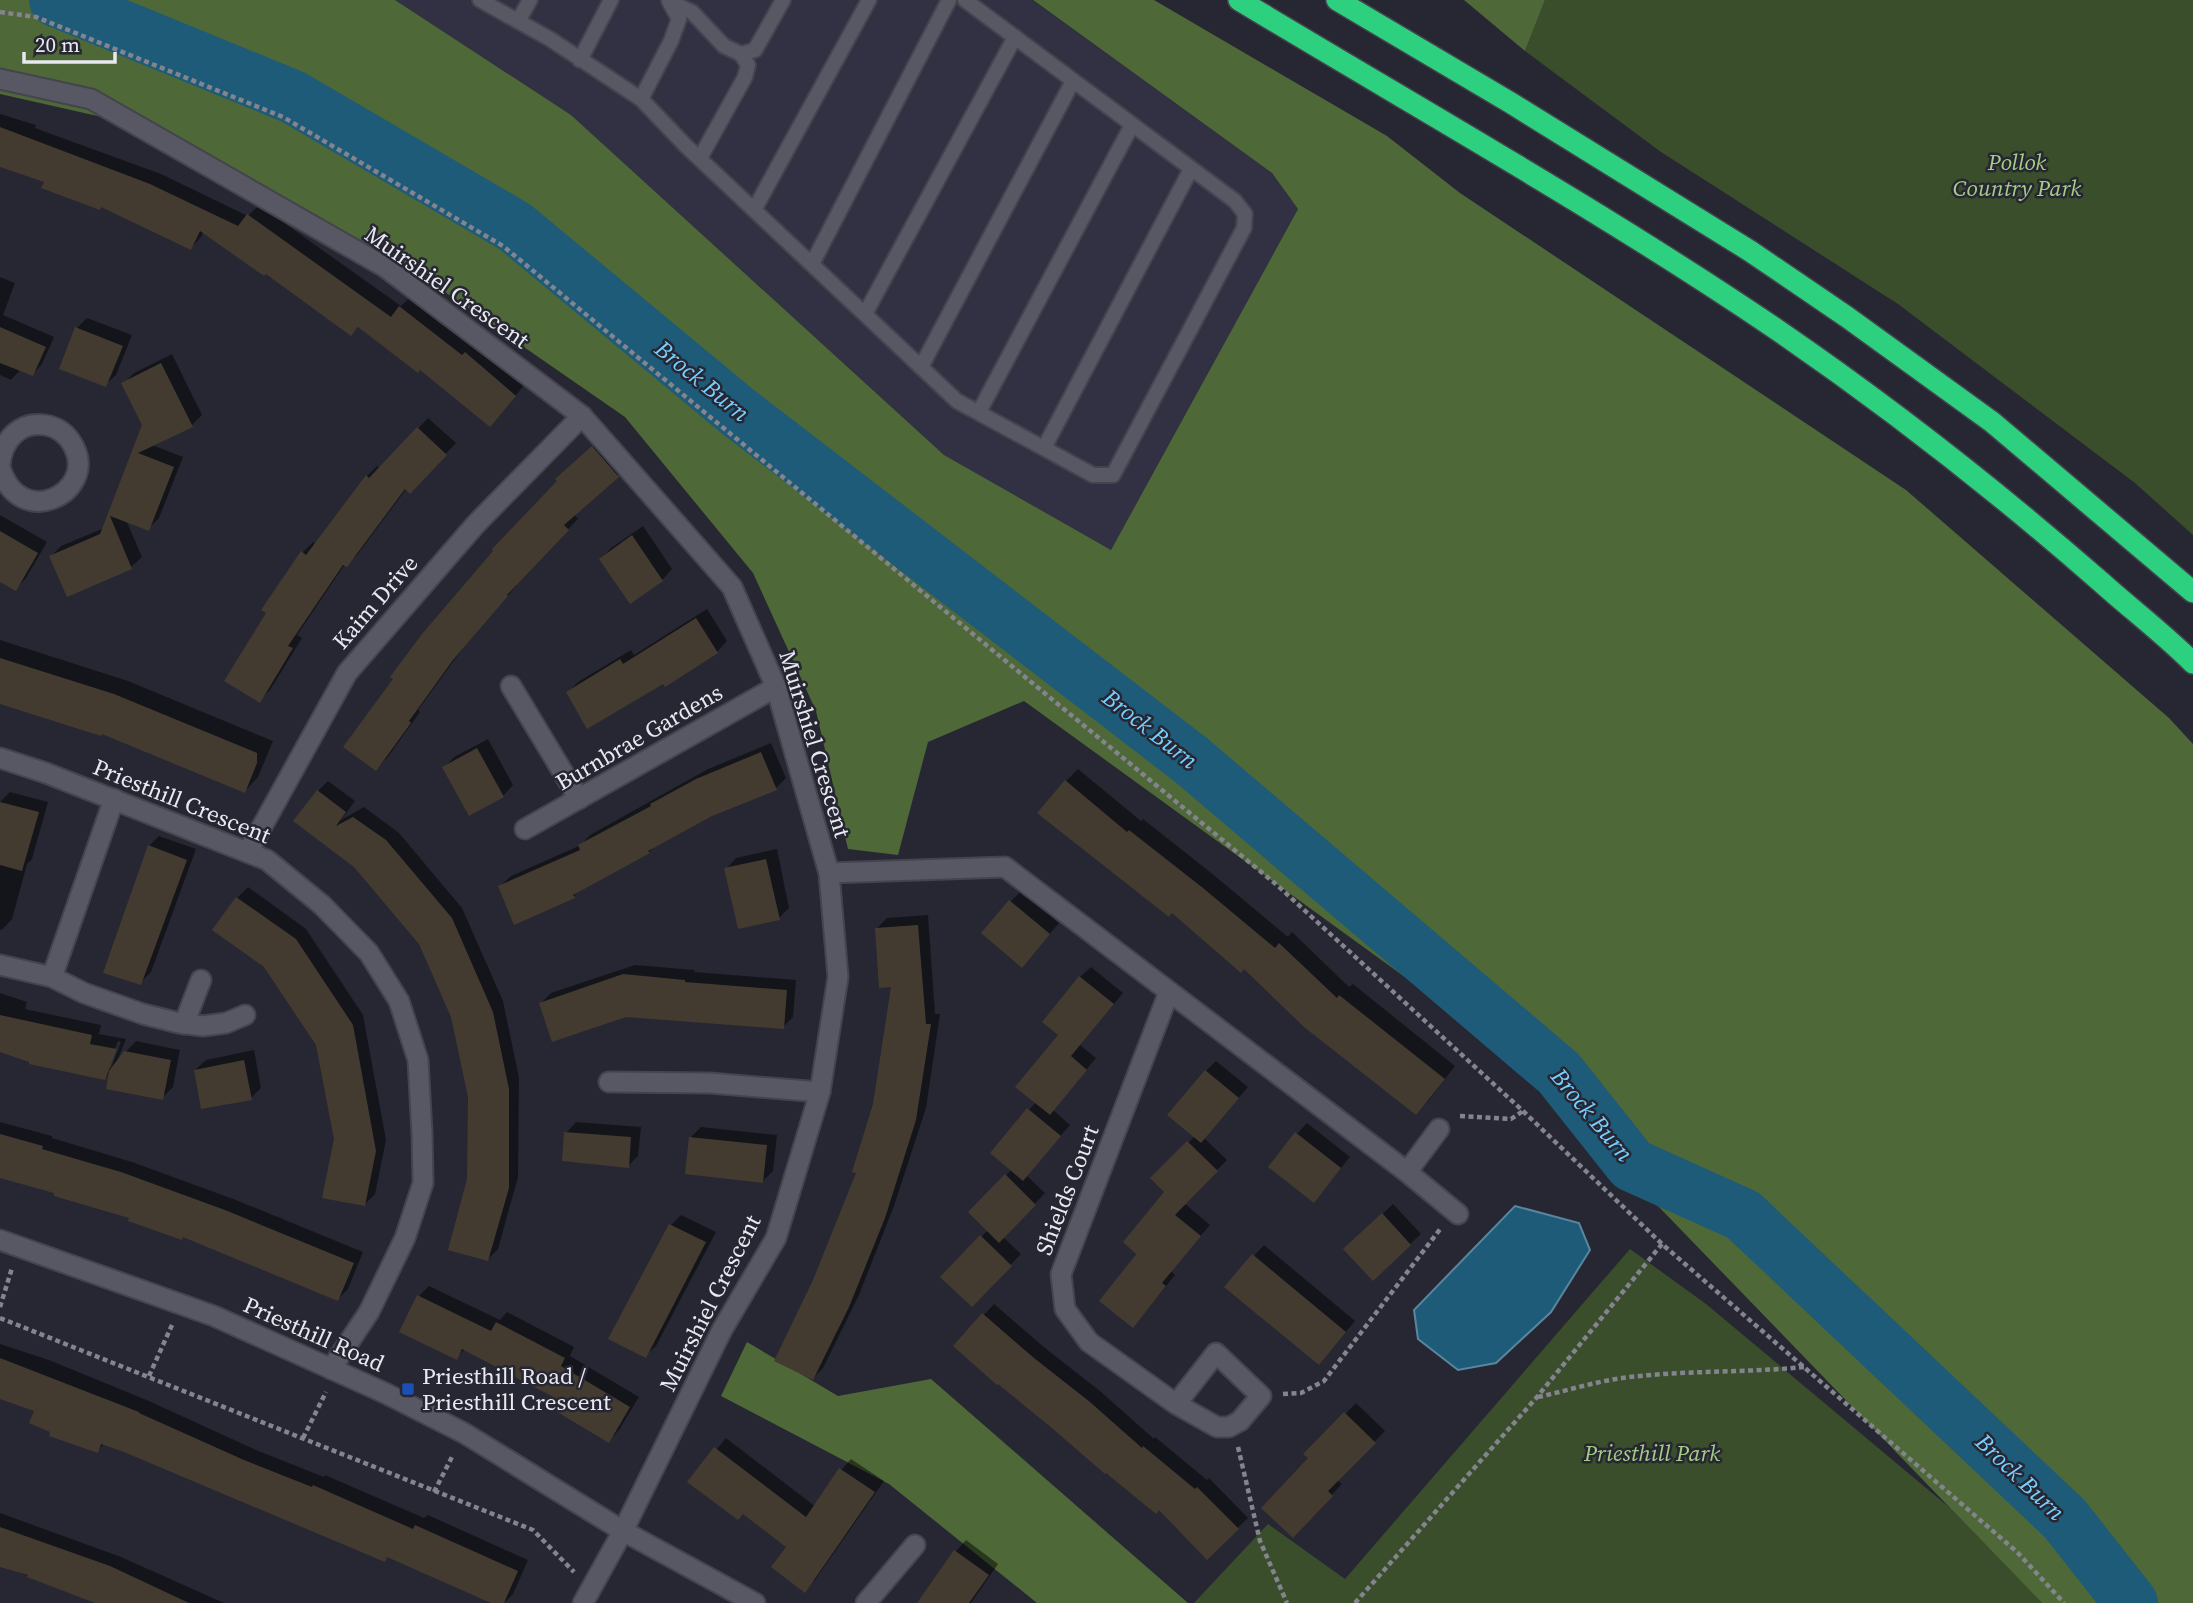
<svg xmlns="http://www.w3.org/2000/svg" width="2193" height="1603" font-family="'Source Serif 4',serif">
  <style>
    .built { fill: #313143 }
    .green { fill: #3b4e2b }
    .forest { fill: #4e6838 }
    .water { fill: #1d5b79; stroke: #5a869d; stroke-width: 2 }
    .shadow { fill: #0007; fill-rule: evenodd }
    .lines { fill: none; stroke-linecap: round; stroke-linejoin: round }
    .river { stroke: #1d5b79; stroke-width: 54 }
    .building { fill: #443b30 }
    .service-casing { stroke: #44444e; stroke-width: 18 }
    .minor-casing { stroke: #44444e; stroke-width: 23 }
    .motorway-casing { stroke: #44444e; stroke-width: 24 }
    .path { stroke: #84848f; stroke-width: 4.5; stroke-dasharray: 5 3.5; stroke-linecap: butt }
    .service { stroke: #585865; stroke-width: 14 }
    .minor { stroke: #585865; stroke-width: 19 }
    .motorway { stroke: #2dd07e; stroke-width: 21 }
    .transit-dot { fill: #1a4fb4; stroke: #272733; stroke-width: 2.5 }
    .labels { text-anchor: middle; stroke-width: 5; stroke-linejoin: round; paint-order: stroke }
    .park-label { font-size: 23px; font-style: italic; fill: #a5ce84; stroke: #272733 }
    .street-label { font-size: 23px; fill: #e8e9f1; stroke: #272733 }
    .poi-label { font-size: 23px; fill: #e8e9f1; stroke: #272733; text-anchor: start }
    .water-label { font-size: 24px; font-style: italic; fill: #77cfff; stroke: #272733 }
  </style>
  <rect width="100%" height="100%" fill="#272733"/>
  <!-- built -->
  <path class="built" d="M 395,0 L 1032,0 L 1272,173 L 1298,209 L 1111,550 L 944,455 L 571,115 Z"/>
  <!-- green -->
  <g class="green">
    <path d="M 1545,0 L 2193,0 L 2193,535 L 2135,483 L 1898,304 L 1661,152 L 1525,51 Z"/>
    <path d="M 1630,1249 L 1706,1304 L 1950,1508 L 2042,1603 L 1194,1603 L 1268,1524 L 1345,1579 Z"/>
  </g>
  <!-- forest -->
  <g class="forest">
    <path d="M 0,0 L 395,0 L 571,115 L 944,455 L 1111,550 L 1298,209 L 1272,173 L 1033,0 L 1154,0 L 1387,136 L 1460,193 L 1906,490 L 2169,718 L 2193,744 L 2193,1603 L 2042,1603 L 1511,1054 L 1024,701 L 928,742 L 898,855 L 848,849 L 816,711 L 753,573 L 625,417 L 400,261 L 102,117 L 0,94 Z"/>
    <path d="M 1464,0 L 1545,0 L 1525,51 Z"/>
    <path d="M 747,1342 L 838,1396 L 931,1379 L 1188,1603 L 1037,1603 L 889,1484 L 721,1396 Z"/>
  </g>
  <!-- water -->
  <path class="water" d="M 1515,1206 L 1579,1223 L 1590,1250 L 1551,1312 L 1496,1363 L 1458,1370 L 1418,1339 L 1414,1310 Z"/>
  <!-- shadow -->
  <g class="shadow">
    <path d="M 0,114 L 36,125 L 35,128 L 161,174 L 248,216 L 259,205 L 401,306 L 410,297 L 473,346 L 476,343 L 525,384 L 500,415 L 420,368 L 360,326 L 351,334 L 266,272 L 204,231 L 201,237 L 191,248 L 46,181 L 0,166 Z"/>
    <path d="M 0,277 L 15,283 L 3,315 L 54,337 L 42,364 L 33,374 L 21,369 L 11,380 L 0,375 Z"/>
    <path d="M 87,318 L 132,335 L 116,375 L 105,385 L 77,328 Z"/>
    <path d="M 172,354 L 202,415 L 192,425 L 152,445 L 183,457 L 159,518 L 148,529 L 126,520 L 142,557 L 131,567 L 68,595 L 51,556 L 61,546 L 104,528 L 144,425 L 124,383 L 134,373 Z"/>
    <path d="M 428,418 L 456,443 L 410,491 L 407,488 L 357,555 L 346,565 L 345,564 L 297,635 L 302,638 L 270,690 L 260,700 L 303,552 L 313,542 L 316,544 L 367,476 L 377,466 L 380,468 Z"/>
    <path d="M 604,437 L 628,465 L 574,514 L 578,519 L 515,583 L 517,585 L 463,648 L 418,710 L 420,712 L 387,758 L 376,769 L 568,469 Z"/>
    <path d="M 0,515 L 47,542 L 26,578 L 16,589 L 0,580 Z"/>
    <path d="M 643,526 L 672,569 L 662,580 L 601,559 L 611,548 Z"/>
    <path d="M 707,609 L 727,641 L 717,652 L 664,682 L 568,692 L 578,682 L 631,650 L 634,655 Z"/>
    <path d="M 0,640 L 128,681 L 273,741 L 258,777 L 245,791 L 102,732 L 0,702 Z"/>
    <path d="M 488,739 L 513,785 L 503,796 L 444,768 L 454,757 Z"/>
    <path d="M 771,743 L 786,778 L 776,788 L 711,815 L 656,845 L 649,852 L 582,888 L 574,896 L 500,886 L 511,876 L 581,845 L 590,835 L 708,769 Z"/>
    <path d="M 1078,769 L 1141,821 L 1143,819 L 1215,876 L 1288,937 L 1292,932 L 1349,987 L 1353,984 L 1455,1066 L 1428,1101 L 1415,1113 L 1066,781 Z"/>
    <path d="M 328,781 L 355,801 L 341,820 L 364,807 L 399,833 L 462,908 L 503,1001 L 519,1078 L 518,1177 L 498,1249 L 488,1259 L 469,1179 L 470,1096 L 453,1016 L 420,943 L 355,865 L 318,791 Z"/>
    <path d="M 10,792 L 48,802 L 32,859 L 27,864 L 12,919 L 2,930 L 0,929 L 0,802 Z"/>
    <path d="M 159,836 L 196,849 L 151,972 L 140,983 L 149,846 Z"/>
    <path d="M 777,849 L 789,908 L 779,918 L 726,869 L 736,858 Z"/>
    <path d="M 248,887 L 306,929 L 363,1015 L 386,1140 L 375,1194 L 364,1205 L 335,1139 L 318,1044 L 266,966 L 215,929 L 237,898 Z"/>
    <path d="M 1021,891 L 1059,923 L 1032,955 L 1010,902 Z"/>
    <path d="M 928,915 L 935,1014 L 940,1014 L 926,1108 L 894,1206 L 859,1295 L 823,1368 L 813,1378 L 815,1281 L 858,1172 L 875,1105 L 893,985 L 876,929 L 887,918 Z"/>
    <path d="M 635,965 L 695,970 L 694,972 L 796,980 L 793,1017 L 783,1027 L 541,1003 L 551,993 Z"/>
    <path d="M 1091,967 L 1123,993 L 1080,1045 L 1096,1058 L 1053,1110 L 1070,1125 L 1026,1175 L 1045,1193 L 1003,1237 L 1021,1254 L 972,1305 L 942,1277 L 988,1230 L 970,1212 L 1012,1169 L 992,1152 L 1036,1102 L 1080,977 Z"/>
    <path d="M 0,993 L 27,1002 L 25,1009 L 101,1025 L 99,1034 L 126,1039 L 117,1061 L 136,1041 L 180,1050 L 173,1087 L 162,1098 L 111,1071 L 105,1078 L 0,1050 ZM 118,1041 L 121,1042 L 111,1068 L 108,1068 Z"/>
    <path d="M 254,1050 L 261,1088 L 251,1098 L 195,1070 L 206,1060 Z"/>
    <path d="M 1216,1061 L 1248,1087 L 1204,1138 L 1227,1160 L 1184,1203 L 1210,1225 L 1171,1271 L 1175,1275 L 1143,1315 L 1145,1246 L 1167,1192 L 1153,1178 L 1195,1136 L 1206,1071 Z"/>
    <path d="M 0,1122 L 52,1136 L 52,1138 L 132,1162 L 236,1200 L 363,1252 L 348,1289 L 338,1299 L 184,1235 L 57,1192 L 0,1176 Z"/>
    <path d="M 576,1122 L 641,1127 L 638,1156 L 628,1166 L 566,1133 Z"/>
    <path d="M 1307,1123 L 1350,1157 L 1314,1201 L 1297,1134 Z"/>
    <path d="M 701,1127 L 777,1135 L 773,1171 L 762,1182 L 691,1137 Z"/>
    <path d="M 1393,1204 L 1421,1234 L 1373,1278 L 1356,1239 Z"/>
    <path d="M 681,1215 L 716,1232 L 656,1346 L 645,1356 L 671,1225 Z"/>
    <path d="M 1264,1245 L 1355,1321 L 1329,1352 L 1226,1287 Z"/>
    <path d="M 429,1286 L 500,1320 L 507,1312 L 574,1347 L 570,1356 L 639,1397 L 619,1430 L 609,1441 L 562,1400 L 465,1349 L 456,1358 L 419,1296 Z"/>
    <path d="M 994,1304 L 1045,1348 L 1100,1391 L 1154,1439 L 1155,1437 L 1207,1480 L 1209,1478 L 1248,1518 L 1207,1557 L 1160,1508 L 955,1346 Z"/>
    <path d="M 0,1344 L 49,1360 L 149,1401 L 256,1450 L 324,1477 L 325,1475 L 424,1518 L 428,1515 L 528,1560 L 513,1594 L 504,1603 L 495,1603 L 389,1555 L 385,1560 L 105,1443 L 97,1451 L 53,1432 L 37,1410 L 0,1398 Z"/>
    <path d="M 1356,1403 L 1385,1431 L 1337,1480 L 1342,1484 L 1293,1536 L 1310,1458 L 1306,1454 Z"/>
    <path d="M 726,1438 L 816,1507 L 841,1470 L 851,1459 L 884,1481 L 815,1580 L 804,1590 L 788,1546 L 743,1512 L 690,1482 Z"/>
    <path d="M 0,1513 L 121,1557 L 224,1603 L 100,1603 L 0,1565 Z"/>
    <path d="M 966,1540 L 998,1564 L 971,1603 L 918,1603 L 956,1551 Z"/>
  </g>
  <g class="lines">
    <!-- river -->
    <path class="river" d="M 56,0 L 293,97 L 515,227 L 737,411 L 1191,760 L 1559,1073 L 1632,1165 L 1743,1215 L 2065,1519 L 2131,1603"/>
  </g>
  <!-- building -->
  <g class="building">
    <path d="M 0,127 L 150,184 L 238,226 L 247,214 L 391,317 L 399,306 L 462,355 L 465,352 L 516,396 L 490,427 L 420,370 L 418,373 L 358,327 L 351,336 L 266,274 L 264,276 L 200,231 L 191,250 L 101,207 L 100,210 L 41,188 L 44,182 L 0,167 Z"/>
    <path d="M 0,327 L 46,347 L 33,376 L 0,363 Z"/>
    <path d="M 75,327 L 123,346 L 106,387 L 59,369 Z"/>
    <path d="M 161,363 L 193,427 L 138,453 L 174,467 L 149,531 L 110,516 L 132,569 L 67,597 L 49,556 L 100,534 L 142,425 L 121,383 Z"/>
    <path d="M 417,427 L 447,455 L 410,494 L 405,489 L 347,567 L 343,565 L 288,646 L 293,648 L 260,703 L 224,681 L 266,613 L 261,610 L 301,551 L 306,555 L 366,475 L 369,478 Z"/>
    <path d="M 592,446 L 619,477 L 564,525 L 569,530 L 507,595 L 508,596 L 453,660 L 409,721 L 411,723 L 376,771 L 343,747 L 393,679 L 390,677 L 422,634 L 493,551 L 492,549 L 557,481 L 555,479 Z"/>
    <path d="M 0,531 L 38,553 L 16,591 L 0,582 Z"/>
    <path d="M 632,535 L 663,581 L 630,604 L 599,559 Z"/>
    <path d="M 696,618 L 718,653 L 665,687 L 663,684 L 587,729 L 566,692 L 620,659 L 623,664 Z"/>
    <path d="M 0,658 L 114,694 L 257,753 L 257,763 L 245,793 L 102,734 L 101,736 L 0,704 Z"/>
    <path d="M 477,748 L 504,797 L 469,816 L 442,767 Z"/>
    <path d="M 761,752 L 777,790 L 712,816 L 648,851 L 650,853 L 573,895 L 575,898 L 514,925 L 498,886 L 580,850 L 578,845 L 651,806 L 650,804 L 696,779 Z"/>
    <path d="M 1065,780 L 1127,832 L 1129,830 L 1203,888 L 1275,948 L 1279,943 L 1337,998 L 1339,995 L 1445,1079 L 1416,1115 L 1304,1027 L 1244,969 L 1241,973 L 1172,913 L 1169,917 L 1037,813 Z"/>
    <path d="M 317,790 L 346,812 L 336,826 L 353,817 L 386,840 L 452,918 L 493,1012 L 509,1089 L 509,1188 L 488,1261 L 448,1250 L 467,1179 L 468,1097 L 451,1017 L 419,944 L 354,867 L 293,821 Z"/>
    <path d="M 0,802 L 39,812 L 22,871 L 0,865 Z"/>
    <path d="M 148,845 L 187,860 L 141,985 L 103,973 Z"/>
    <path d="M 766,859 L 780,920 L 738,929 L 724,868 Z"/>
    <path d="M 236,897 L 296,939 L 353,1025 L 376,1151 L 365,1206 L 322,1198 L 334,1139 L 316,1045 L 264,967 L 212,930 Z"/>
    <path d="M 1009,900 L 1050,934 L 1022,968 L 981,933 Z"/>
    <path d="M 918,925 L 926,1024 L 931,1024 L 916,1120 L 885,1218 L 849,1307 L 813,1380 L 774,1361 L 813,1280 L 856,1173 L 852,1172 L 873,1104 L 891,987 L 879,988 L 875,928 Z"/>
    <path d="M 623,974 L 685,980 L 685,982 L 787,990 L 784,1029 L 626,1017 L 552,1042 L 539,1003 Z"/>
    <path d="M 1079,976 L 1114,1004 L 1071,1056 L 1087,1070 L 1050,1115 L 1015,1087 L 1058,1035 L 1042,1022 Z"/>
    <path d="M 0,1015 L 92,1035 L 90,1044 L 117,1049 L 105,1080 L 29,1064 L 29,1062 L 0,1052 Z"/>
    <path d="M 124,1051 L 171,1060 L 163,1100 L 106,1089 L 109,1071 Z"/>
    <path d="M 244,1060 L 252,1100 L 201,1109 L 194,1070 Z"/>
    <path d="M 1205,1070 L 1239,1098 L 1201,1143 L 1167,1115 Z"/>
    <path d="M 1027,1108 L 1061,1136 L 1023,1181 L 990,1153 Z"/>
    <path d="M 564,1132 L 631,1137 L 629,1168 L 562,1161 Z"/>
    <path d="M 1295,1132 L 1341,1168 L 1314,1203 L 1268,1167 Z"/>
    <path d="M 0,1134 L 43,1146 L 42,1149 L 121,1172 L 225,1210 L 354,1263 L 338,1301 L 183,1237 L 182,1240 L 128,1221 L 129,1218 L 54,1196 L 54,1193 L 0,1178 Z"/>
    <path d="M 689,1137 L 767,1145 L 763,1183 L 685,1174 Z"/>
    <path d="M 1187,1141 L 1218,1171 L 1175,1215 L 1201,1236 L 1162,1283 L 1166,1286 L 1133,1328 L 1099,1301 L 1138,1252 L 1136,1254 L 1123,1242 L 1164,1192 L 1150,1178 Z"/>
    <path d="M 1005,1174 L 1036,1205 L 999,1243 L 968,1212 Z"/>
    <path d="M 1382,1213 L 1411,1245 L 1373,1281 L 1343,1249 Z"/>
    <path d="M 669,1224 L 706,1242 L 646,1358 L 608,1339 Z"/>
    <path d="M 980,1235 L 1012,1266 L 972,1307 L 940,1277 Z"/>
    <path d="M 1252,1254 L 1346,1332 L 1319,1365 L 1224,1287 Z"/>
    <path d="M 417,1295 L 491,1331 L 496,1322 L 565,1358 L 561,1366 L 630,1407 L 609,1443 L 554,1410 L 559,1400 L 462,1349 L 457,1360 L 399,1332 Z"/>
    <path d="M 982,1313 L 1034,1358 L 1090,1402 L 1142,1448 L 1143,1446 L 1195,1489 L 1197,1487 L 1239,1529 L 1207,1560 L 1159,1510 L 1156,1514 L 1106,1473 L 1105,1474 L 1053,1429 L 998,1384 L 997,1385 L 953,1346 Z"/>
    <path d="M 0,1358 L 139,1412 L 139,1413 L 244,1460 L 312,1487 L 313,1485 L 413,1529 L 415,1525 L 518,1571 L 504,1603 L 491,1603 L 387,1557 L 385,1562 L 124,1452 L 101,1444 L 98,1453 L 49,1436 L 50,1432 L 29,1423 L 34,1411 L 0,1399 Z"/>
    <path d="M 1344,1412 L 1376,1443 L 1328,1491 L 1333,1496 L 1293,1538 L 1261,1508 L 1308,1458 L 1303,1454 Z"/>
    <path d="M 714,1447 L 806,1517 L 839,1468 L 875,1492 L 805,1593 L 771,1567 L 786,1547 L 743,1514 L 738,1520 L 687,1482 Z"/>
    <path d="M 0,1527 L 110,1566 L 189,1603 L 95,1603 L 27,1577 L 28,1575 L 0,1567 Z"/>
    <path d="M 954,1550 L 989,1575 L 969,1603 L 917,1603 Z"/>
  </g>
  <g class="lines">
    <defs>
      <g id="service">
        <path d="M 480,0 L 550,39 L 641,99 L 686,146 L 957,401 L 1093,475 L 1113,475 L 1244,228 L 1245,214 L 1235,201 L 965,0"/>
        <path d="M 670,2 L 692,12 L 724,46 L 741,54 L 755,50 L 783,0"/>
        <path d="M 518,21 L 530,0"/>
        <path d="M 580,60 L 611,0"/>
        <path d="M 641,99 L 671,41 L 679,19 L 669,1"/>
        <path d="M 700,158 L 745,77 L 748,65 L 741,54"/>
        <path d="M 754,210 L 869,0"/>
        <path d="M 812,264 L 949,0"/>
        <path d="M 865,314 L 1015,37"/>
        <path d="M 921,367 L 1073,81"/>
        <path d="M 979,412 L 1132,125"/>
        <path d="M 1044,448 L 1191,169"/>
      </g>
      <g id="minor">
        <path d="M 0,79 L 91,99 L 385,267 L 582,416 L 732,587 L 776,687 L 829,873 L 838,977 L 820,1092 L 776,1238 L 722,1330 L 623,1531 L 583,1603"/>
        <path d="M 0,465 C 2,441 19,421 45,425 C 58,427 68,435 74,447 C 97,493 19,532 0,467"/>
        <path d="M 511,686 L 579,799"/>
        <path d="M 0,758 L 46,773 L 267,860 L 322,905 L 369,953 L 399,1001 L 418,1060 L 422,1133 L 423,1183 L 405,1238 L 369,1312 L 331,1369"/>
        <path d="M 525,829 L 776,687"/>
        <path d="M 248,852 L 347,673 L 476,524 L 582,416"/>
        <path d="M 829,873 L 1005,867 L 1407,1172 L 1458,1214"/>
        <path d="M 0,965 L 52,977 L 84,993 L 143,1014 L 179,1023 L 203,1026 L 226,1023 L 245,1015"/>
        <path d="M 52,977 L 114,799"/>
        <path d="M 1169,992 L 1061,1274 L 1065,1309 L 1089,1342 L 1176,1404 L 1217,1427 L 1229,1427 L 1240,1421 L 1261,1396 L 1216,1353 L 1176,1404"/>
        <path d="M 184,1024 L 201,980"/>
        <path d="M 609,1082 L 710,1083 L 820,1092"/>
        <path d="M 1407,1172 L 1439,1129"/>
        <path d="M 0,1240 L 214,1316 L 385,1393 L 464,1433 L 623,1531 L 755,1603"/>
        <path d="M 866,1603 L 915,1545"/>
      </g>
      <g id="motorway">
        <path d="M 1239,0 C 1418,108 1600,210 1773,327 C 1887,405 1997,491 2101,582 C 2131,609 2164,634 2193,663"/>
        <path d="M 1337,0 L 1511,103 L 1750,251 L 1847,317 L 1992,422 L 2193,592"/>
      </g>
    </defs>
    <!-- service casing -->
    <use href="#service" class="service-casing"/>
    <!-- minor casing -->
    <use href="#minor" class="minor-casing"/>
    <!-- motorway casing -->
    <use href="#motorway" class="motorway-casing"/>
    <!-- path -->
    <g class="path">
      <path d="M 0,12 L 36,17 L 283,117 L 503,246 L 1277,885 L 1523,1111 L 1662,1244 L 2017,1552 L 2064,1603"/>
      <path d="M 1460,1116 L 1511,1119 L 1523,1111"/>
      <path d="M 0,1307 L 12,1268"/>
      <path d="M 0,1318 L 533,1530 L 574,1572"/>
      <path d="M 149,1376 L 172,1325"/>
      <path d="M 1283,1394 L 1301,1393 L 1324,1381 L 1441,1228"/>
      <path d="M 1538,1397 C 1566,1391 1594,1382 1622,1378 C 1683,1370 1744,1373 1805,1367"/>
      <path d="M 303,1438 L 326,1392"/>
      <path d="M 1238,1447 L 1260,1541 L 1287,1603"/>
      <path d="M 434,1492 L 453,1455"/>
      <path d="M 1355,1603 L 1537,1397 L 1662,1244"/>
    </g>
    <!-- service -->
    <use href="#service" class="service"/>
    <!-- minor -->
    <use href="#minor" class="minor"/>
    <!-- motorway -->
    <use href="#motorway" class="motorway"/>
  </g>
  <!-- markers -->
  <rect class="transit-dot" x="401" y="1382" width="14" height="14" rx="3.5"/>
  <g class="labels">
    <!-- park labels -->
    <g class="park-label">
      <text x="2017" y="170">Pollok<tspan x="2017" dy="26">Country Park</tspan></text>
      <text x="1652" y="1461">Priesthill Park</text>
    </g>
    <!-- street labels -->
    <g class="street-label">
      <text transform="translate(447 287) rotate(35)" y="8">Muirshiel Crescent</text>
      <text transform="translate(375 602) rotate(-49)" y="8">Kaim Drive</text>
      <text transform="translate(639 737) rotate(-30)" y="8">Burnbrae Gardens</text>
      <text transform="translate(815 744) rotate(73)" y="8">Muirshiel Crescent</text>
      <text transform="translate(182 801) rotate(22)" y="8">Priesthill Crescent</text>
      <text transform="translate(1067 1190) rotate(-69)" y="8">Shields Court</text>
      <text transform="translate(710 1303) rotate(-63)" y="8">Muirshiel Crescent</text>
      <text transform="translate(314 1334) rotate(24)" y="8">Priesthill Road</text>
    </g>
    <!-- poi labels -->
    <g class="poi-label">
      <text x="422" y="1384">Priesthill Road /<tspan x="422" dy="26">Priesthill Crescent</tspan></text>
    </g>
    <!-- water labels -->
    <g class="water-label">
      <text transform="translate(702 381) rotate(39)" y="8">Brock Burn</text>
      <text transform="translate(1150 729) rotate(38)" y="8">Brock Burn</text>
      <text transform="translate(1592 1115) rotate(50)" y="8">Brock Burn</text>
      <text transform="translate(2020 1477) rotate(44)" y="8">Brock Burn</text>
    </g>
  </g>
  <!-- scale -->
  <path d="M24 52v10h91v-10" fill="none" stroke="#e8e9f1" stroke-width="3.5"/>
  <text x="35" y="52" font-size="21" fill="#e8e9f1" stroke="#272733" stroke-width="5" paint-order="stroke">20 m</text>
</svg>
